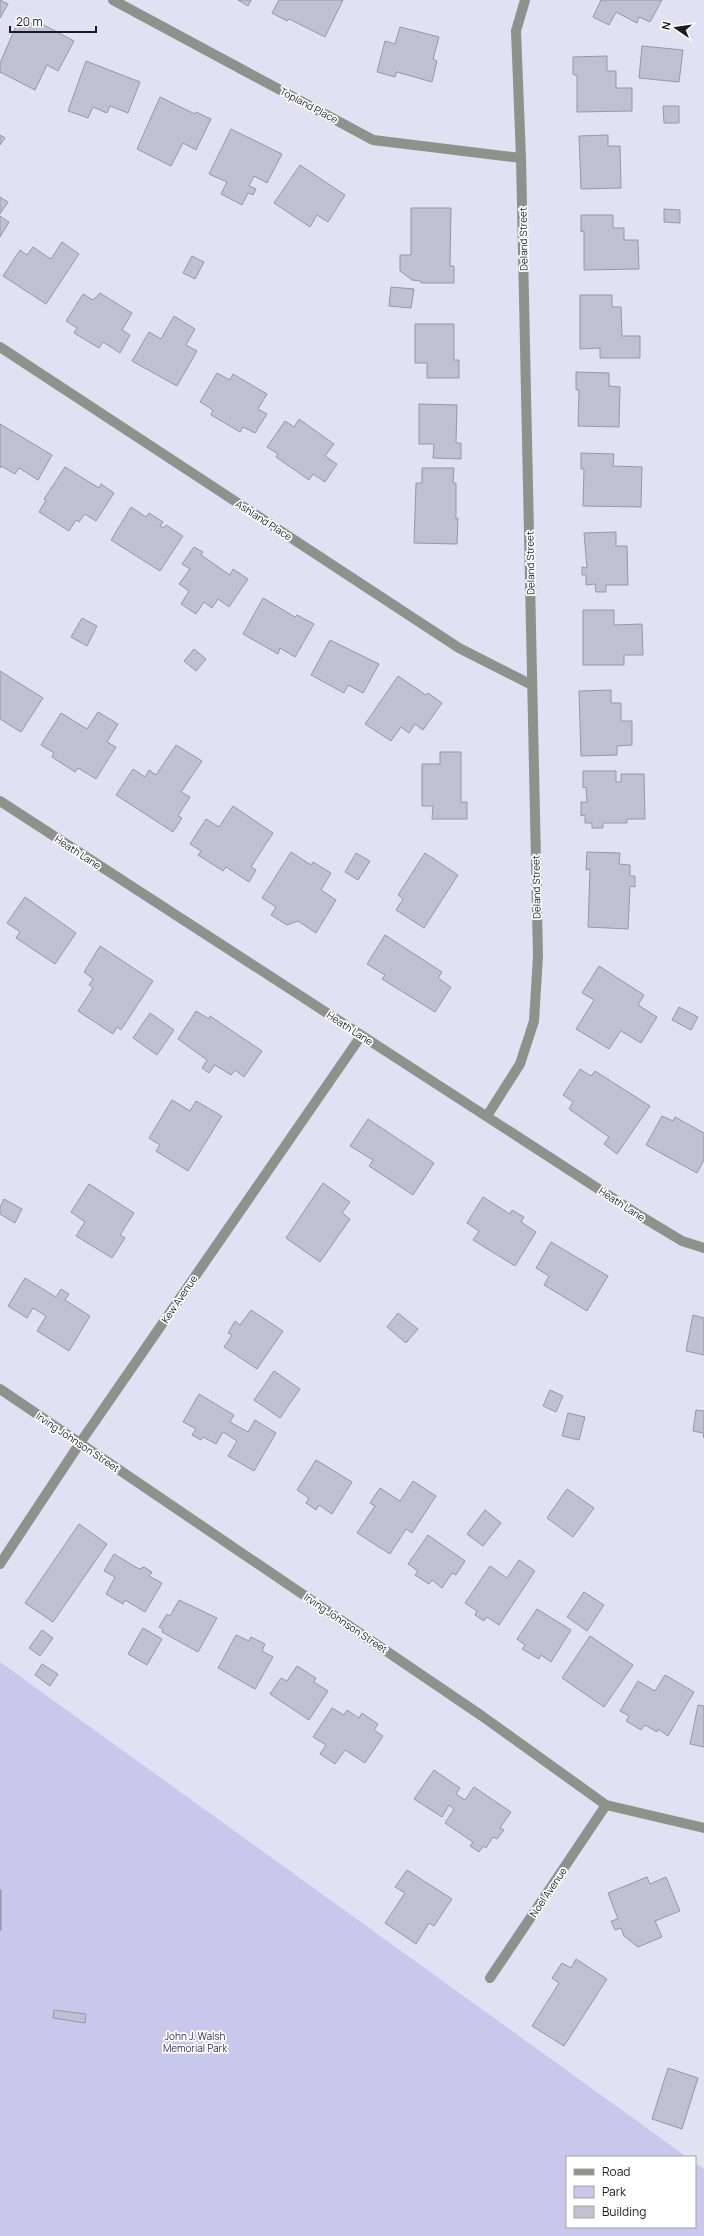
<svg xmlns="http://www.w3.org/2000/svg" width="704" height="2236" font-family="Manrope,sans-serif">
  <style>
    .green { fill: #cac7ed }
    .building { fill: #c1bfd2; stroke: #9897a9 }
    .lines { fill: none; stroke-linecap: round; stroke-linejoin: round }
    .street { stroke: #8d928a; stroke-width: 10 }
    .labels { text-anchor: middle; stroke-width: 3.5; stroke-linejoin: round; paint-order: stroke }
    .street-label { font-size: 10px; fill: #1a1a20; stroke: #fff }
    .park-label { font-size: 10px; fill: #362d5f; stroke: #fff }
  </style>
  <rect width="100%" height="100%" fill="#e2e0f3"/>
  <!-- green -->
  <path class="green" d="M 0,1662 L 687,2157 L 567,2157 L 567,2227 L 695,2227 L 695,2163 L 704,2169 L 704,2236 L 0,2236 Z"/>
  <!-- building -->
  <g class="building">
    <path d="M 0,0 L 8,4 L 0,18 Z"/>
    <path d="M 238,0 L 251,0 L 248,6 Z"/>
    <path d="M 279,0 L 343,0 L 325,37 L 289,19 L 287,21 L 272,13 Z"/>
    <path d="M 601,0 L 662,0 L 650,22 L 639,17 L 637,23 L 616,12 L 609,25 L 593,17 Z"/>
    <path d="M 20,17 L 38,27 L 40,23 L 74,41 L 58,71 L 47,65 L 35,90 L 0,72 L 0,63 Z"/>
    <path d="M 400,27 L 439,37 L 433,59 L 437,61 L 432,82 L 397,72 L 395,77 L 377,72 L 385,41 L 395,44 Z"/>
    <path d="M 642,46 L 683,50 L 679,82 L 639,78 Z"/>
    <path d="M 607,56 L 607,71 L 616,71 L 616,88 L 632,88 L 632,111 L 577,112 L 577,76 L 573,74 L 573,57 Z"/>
    <path d="M 86,61 L 140,82 L 128,113 L 110,106 L 107,113 L 93,107 L 88,118 L 68,111 Z"/>
    <path d="M 160,97 L 195,114 L 196,112 L 211,119 L 196,150 L 183,143 L 171,166 L 137,149 Z"/>
    <path d="M 663,106 L 679,106 L 679,123 L 664,123 Z"/>
    <path d="M 231,129 L 282,154 L 267,183 L 254,176 L 249,186 L 256,189 L 253,195 L 248,193 L 242,205 L 221,194 L 227,182 L 209,174 Z"/>
    <path d="M 0,135 L 5,138 L 0,145 Z"/>
    <path d="M 608,135 L 608,146 L 620,146 L 621,188 L 581,189 L 579,136 Z"/>
    <path d="M 300,165 L 345,195 L 328,222 L 317,215 L 310,227 L 274,203 Z"/>
    <path d="M 0,197 L 8,202 L 0,214 Z"/>
    <path d="M 411,208 L 451,208 L 450,266 L 454,266 L 454,283 L 421,283 L 421,281 L 412,280 L 400,271 L 400,255 L 411,255 Z"/>
    <path d="M 664,209 L 680,210 L 680,223 L 664,222 Z"/>
    <path d="M 581,215 L 613,215 L 613,228 L 624,228 L 624,240 L 638,240 L 639,269 L 584,270 L 584,231 L 581,232 Z"/>
    <path d="M 0,216 L 9,222 L 0,237 Z"/>
    <path d="M 62,242 L 79,254 L 46,304 L 3,276 L 20,250 L 27,255 L 33,247 L 51,259 Z"/>
    <path d="M 192,256 L 204,262 L 195,279 L 183,273 Z"/>
    <path d="M 391,287 L 414,289 L 411,308 L 389,306 Z"/>
    <path d="M 100,293 L 132,313 L 122,330 L 130,335 L 120,353 L 103,342 L 99,348 L 74,333 L 77,328 L 66,321 L 83,294 L 93,300 Z"/>
    <path d="M 580,295 L 612,295 L 612,307 L 621,307 L 622,336 L 640,336 L 640,358 L 600,358 L 600,348 L 580,349 Z"/>
    <path d="M 174,316 L 195,329 L 186,345 L 197,351 L 177,386 L 132,361 L 149,332 L 161,339 Z"/>
    <path d="M 415,324 L 454,324 L 454,360 L 459,360 L 459,378 L 427,378 L 427,363 L 415,363 Z"/>
    <path d="M 576,372 L 609,373 L 609,386 L 620,387 L 619,427 L 578,426 L 579,390 L 576,390 Z"/>
    <path d="M 217,373 L 230,380 L 233,374 L 267,394 L 258,409 L 267,414 L 255,433 L 243,427 L 240,432 L 211,415 L 213,410 L 200,402 Z"/>
    <path d="M 419,404 L 457,405 L 456,443 L 461,443 L 461,459 L 433,458 L 434,444 L 419,444 Z"/>
    <path d="M 299,419 L 334,444 L 325,456 L 337,464 L 325,482 L 313,474 L 309,480 L 276,457 L 278,454 L 267,447 L 285,421 L 294,427 Z"/>
    <path d="M 0,424 L 52,455 L 38,480 L 19,468 L 15,474 L 1,466 L 0,468 Z"/>
    <path d="M 581,453 L 614,454 L 613,466 L 642,467 L 641,507 L 583,506 L 584,469 L 581,469 Z"/>
    <path d="M 65,467 L 99,488 L 101,484 L 114,493 L 96,521 L 85,514 L 79,522 L 76,520 L 69,531 L 39,512 L 46,500 L 44,499 Z"/>
    <path d="M 422,468 L 454,468 L 453,483 L 456,483 L 456,519 L 458,518 L 457,544 L 414,543 L 416,483 L 422,483 Z"/>
    <path d="M 131,507 L 146,517 L 149,513 L 163,522 L 160,526 L 164,528 L 166,525 L 183,536 L 160,571 L 111,540 Z"/>
    <path d="M 616,532 L 616,546 L 627,546 L 628,585 L 606,585 L 606,592 L 596,592 L 595,584 L 586,585 L 586,575 L 582,575 L 582,567 L 587,568 L 584,533 Z"/>
    <path d="M 194,547 L 203,552 L 201,555 L 230,575 L 233,569 L 248,579 L 229,607 L 218,599 L 212,608 L 204,602 L 196,614 L 181,604 L 189,591 L 179,584 L 190,569 L 182,564 Z"/>
    <path d="M 263,598 L 295,617 L 297,615 L 314,624 L 295,657 L 280,648 L 278,654 L 243,634 Z"/>
    <path d="M 583,610 L 614,610 L 614,625 L 642,624 L 643,655 L 624,655 L 624,665 L 583,665 Z"/>
    <path d="M 82,618 L 97,626 L 87,646 L 71,637 Z"/>
    <path d="M 330,640 L 379,664 L 363,693 L 348,685 L 344,693 L 311,675 Z"/>
    <path d="M 194,649 L 206,659 L 196,671 L 184,661 Z"/>
    <path d="M 0,671 L 43,698 L 21,732 L 0,719 Z"/>
    <path d="M 398,676 L 426,695 L 428,693 L 442,703 L 423,730 L 415,724 L 409,733 L 401,727 L 391,741 L 365,724 Z"/>
    <path d="M 611,690 L 611,703 L 621,703 L 621,721 L 632,721 L 632,745 L 617,746 L 617,755 L 581,756 L 579,691 Z"/>
    <path d="M 98,712 L 118,724 L 107,742 L 116,747 L 96,779 L 78,768 L 75,772 L 52,757 L 54,753 L 41,745 L 61,713 L 87,729 Z"/>
    <path d="M 176,745 L 202,761 L 181,792 L 190,797 L 178,816 L 182,818 L 173,832 L 116,795 L 133,769 L 145,777 L 149,770 L 156,775 Z"/>
    <path d="M 440,752 L 461,752 L 461,802 L 467,802 L 467,819 L 432,819 L 433,806 L 422,806 L 422,764 L 440,764 Z"/>
    <path d="M 583,771 L 616,771 L 616,782 L 621,782 L 621,774 L 644,774 L 645,819 L 627,819 L 627,823 L 603,823 L 603,828 L 592,828 L 592,823 L 585,823 L 585,815 L 581,816 L 581,802 L 587,802 L 586,787 L 583,788 Z"/>
    <path d="M 233,806 L 273,833 L 251,867 L 256,870 L 249,882 L 226,867 L 223,871 L 198,855 L 201,851 L 190,844 L 206,819 L 219,827 Z"/>
    <path d="M 291,852 L 311,865 L 313,862 L 331,873 L 321,890 L 336,900 L 316,933 L 298,921 L 287,925 L 271,915 L 276,907 L 262,898 Z"/>
    <path d="M 587,852 L 620,853 L 619,864 L 630,865 L 630,876 L 635,876 L 635,887 L 630,886 L 628,929 L 588,927 L 590,869 L 586,870 Z"/>
    <path d="M 356,853 L 370,861 L 358,880 L 345,872 Z"/>
    <path d="M 425,853 L 458,875 L 424,928 L 396,910 L 403,899 L 398,895 Z"/>
    <path d="M 25,897 L 76,933 L 55,964 L 16,938 L 20,932 L 7,923 Z"/>
    <path d="M 385,935 L 442,972 L 438,978 L 451,987 L 435,1012 L 382,979 L 385,975 L 367,964 Z"/>
    <path d="M 100,946 L 153,981 L 121,1030 L 117,1027 L 113,1034 L 78,1011 L 93,988 L 89,985 L 93,979 L 84,972 Z"/>
    <path d="M 599,966 L 644,995 L 638,1005 L 657,1017 L 641,1043 L 621,1031 L 609,1049 L 576,1029 L 594,1000 L 582,993 Z"/>
    <path d="M 679,1007 L 698,1017 L 691,1030 L 672,1020 Z"/>
    <path d="M 196,1011 L 209,1019 L 210,1016 L 262,1051 L 244,1077 L 235,1070 L 231,1075 L 215,1065 L 209,1073 L 202,1068 L 207,1060 L 178,1039 Z"/>
    <path d="M 150,1013 L 174,1030 L 157,1055 L 133,1038 Z"/>
    <path d="M 580,1069 L 591,1076 L 595,1071 L 650,1106 L 617,1154 L 604,1144 L 609,1137 L 569,1109 L 573,1102 L 563,1095 Z"/>
    <path d="M 172,1100 L 190,1111 L 196,1101 L 222,1116 L 188,1171 L 156,1151 L 160,1145 L 149,1138 Z"/>
    <path d="M 662,1116 L 673,1121 L 675,1117 L 704,1133 L 704,1160 L 697,1173 L 646,1145 Z"/>
    <path d="M 368,1119 L 434,1163 L 413,1195 L 369,1166 L 373,1160 L 350,1146 Z"/>
    <path d="M 323,1183 L 350,1202 L 342,1213 L 350,1219 L 320,1262 L 286,1238 Z"/>
    <path d="M 89,1184 L 134,1213 L 120,1235 L 125,1238 L 112,1258 L 76,1236 L 85,1222 L 71,1212 Z"/>
    <path d="M 483,1197 L 510,1214 L 512,1210 L 524,1217 L 521,1222 L 536,1232 L 515,1266 L 473,1240 L 479,1231 L 467,1223 Z"/>
    <path d="M 4,1199 L 22,1209 L 15,1223 L 0,1214 L 0,1207 Z"/>
    <path d="M 551,1242 L 608,1276 L 587,1311 L 544,1285 L 549,1276 L 536,1268 Z"/>
    <path d="M 25,1278 L 56,1297 L 61,1289 L 69,1294 L 65,1300 L 90,1316 L 69,1351 L 37,1331 L 46,1316 L 33,1308 L 27,1318 L 8,1306 Z"/>
    <path d="M 251,1310 L 283,1331 L 257,1369 L 224,1347 L 232,1335 L 228,1333 L 235,1321 L 240,1325 Z"/>
    <path d="M 398,1313 L 418,1329 L 406,1343 L 387,1327 Z"/>
    <path d="M 693,1315 L 704,1318 L 704,1355 L 686,1351 Z"/>
    <path d="M 274,1371 L 300,1389 L 280,1418 L 254,1400 Z"/>
    <path d="M 550,1390 L 563,1396 L 556,1412 L 543,1406 Z"/>
    <path d="M 199,1394 L 234,1415 L 230,1422 L 248,1432 L 255,1420 L 276,1433 L 254,1471 L 228,1456 L 237,1441 L 223,1432 L 216,1444 L 203,1437 L 201,1440 L 192,1435 L 196,1429 L 183,1422 Z"/>
    <path d="M 696,1410 L 704,1411 L 704,1438 L 703,1433 L 693,1431 Z"/>
    <path d="M 568,1413 L 585,1417 L 579,1440 L 562,1436 Z"/>
    <path d="M 316,1460 L 352,1482 L 332,1514 L 319,1505 L 316,1510 L 306,1503 L 309,1498 L 297,1490 Z"/>
    <path d="M 413,1481 L 436,1496 L 412,1533 L 406,1529 L 390,1554 L 357,1533 L 375,1506 L 370,1503 L 380,1488 L 400,1501 Z"/>
    <path d="M 567,1489 L 594,1508 L 573,1537 L 547,1518 Z"/>
    <path d="M 485,1510 L 501,1523 L 483,1546 L 467,1534 Z"/>
    <path d="M 79,1524 L 107,1544 L 53,1622 L 25,1603 Z"/>
    <path d="M 428,1535 L 465,1561 L 456,1575 L 452,1573 L 442,1588 L 432,1580 L 429,1584 L 415,1575 L 418,1571 L 408,1564 Z"/>
    <path d="M 114,1554 L 139,1569 L 144,1567 L 152,1572 L 149,1576 L 162,1583 L 145,1612 L 125,1600 L 123,1604 L 106,1594 L 115,1577 L 104,1571 Z"/>
    <path d="M 519,1560 L 535,1571 L 499,1625 L 487,1617 L 484,1621 L 475,1615 L 477,1611 L 465,1603 L 490,1566 L 507,1578 Z"/>
    <path d="M 584,1592 L 604,1605 L 587,1631 L 567,1617 Z"/>
    <path d="M 179,1600 L 217,1618 L 198,1652 L 162,1632 L 163,1629 L 159,1627 L 167,1614 L 170,1616 Z"/>
    <path d="M 537,1609 L 571,1630 L 551,1662 L 541,1655 L 539,1659 L 522,1649 L 525,1645 L 517,1639 Z"/>
    <path d="M 143,1628 L 162,1639 L 147,1665 L 128,1654 Z"/>
    <path d="M 42,1630 L 53,1638 L 40,1656 L 29,1648 Z"/>
    <path d="M 236,1635 L 249,1641 L 251,1637 L 265,1644 L 262,1651 L 273,1657 L 255,1689 L 218,1668 Z"/>
    <path d="M 590,1636 L 633,1665 L 604,1707 L 562,1678 Z"/>
    <path d="M 42,1664 L 58,1674 L 50,1686 L 35,1675 Z"/>
    <path d="M 297,1666 L 316,1678 L 314,1682 L 328,1691 L 309,1720 L 270,1694 L 281,1678 L 287,1681 Z"/>
    <path d="M 665,1675 L 694,1692 L 668,1736 L 658,1729 L 657,1732 L 645,1725 L 641,1730 L 626,1721 L 629,1716 L 620,1711 L 638,1681 L 655,1691 Z"/>
    <path d="M 698,1705 L 704,1706 L 704,1747 L 690,1744 Z"/>
    <path d="M 332,1708 L 344,1715 L 347,1710 L 359,1718 L 362,1713 L 378,1724 L 374,1730 L 383,1736 L 365,1763 L 345,1750 L 335,1764 L 320,1754 L 326,1745 L 313,1737 Z"/>
    <path d="M 434,1770 L 460,1788 L 456,1794 L 465,1800 L 474,1787 L 511,1812 L 500,1828 L 504,1830 L 497,1839 L 493,1837 L 486,1848 L 483,1846 L 479,1852 L 470,1846 L 473,1842 L 445,1823 L 454,1809 L 449,1805 L 442,1817 L 414,1799 Z"/>
    <path d="M 407,1870 L 452,1899 L 434,1926 L 429,1923 L 416,1944 L 385,1923 L 405,1893 L 395,1887 Z"/>
    <path d="M 647,1877 L 650,1884 L 666,1877 L 680,1911 L 655,1921 L 662,1937 L 638,1947 L 624,1936 L 621,1928 L 615,1930 L 611,1921 L 618,1919 L 608,1893 Z"/>
    <rect x="0" y="1890" width="1" height="40"/>
    <path d="M 576,1959 L 607,1979 L 564,2046 L 532,2026 L 559,1983 L 552,1978 L 562,1963 L 571,1968 Z"/>
    <path d="M 54,2010 L 86,2014 L 85,2023 L 53,2018 Z"/>
    <path d="M 668,2068 L 698,2078 L 682,2129 L 652,2119 Z"/>
  </g>
  <g class="lines">
    <!-- street -->
    <g class="street">
      <path d="M 113,0 L 373,140 L 521,158"/>
      <path d="M 0,347 L 459,648 L 532,685"/>
      <path d="M 0,801 L 634,1212 L 682,1241 L 704,1248"/>
      <path d="M 487,1116 L 520,1064 L 534,1021 L 538,956 L 521,158 L 516,31 L 525,0"/>
      <path d="M 0,1389 L 482,1716 L 606,1805 L 704,1828"/>
      <path d="M 0,1564 L 80,1443 L 361,1036"/>
      <path d="M 490,1978 L 606,1805"/>
    </g>
  </g>
  <g class="labels">
    <!-- street labels -->
    <g class="street-label">
      <text transform="translate(309 105) rotate(28)" y="4">Topland Place</text>
      <text transform="translate(523 239) rotate(-91)" y="4">Deland Street</text>
      <text transform="translate(264 520) rotate(33)" y="4">Ashland Place</text>
      <text transform="translate(530 563) rotate(-91)" y="4">Deland Street</text>
      <text transform="translate(78 852) rotate(33)" y="4">Heath Lane</text>
      <text transform="translate(536 887) rotate(-91)" y="4">Deland Street</text>
      <text transform="translate(350 1028) rotate(33)" y="4">Heath Lane</text>
      <text transform="translate(622 1204) rotate(33)" y="4">Heath Lane</text>
      <text transform="translate(179 1299) rotate(-56)" y="4">Kew Avenue</text>
      <text transform="translate(78 1442) rotate(34)" y="4">Irving Johnson Street</text>
      <text transform="translate(346 1623) rotate(34)" y="4">Irving Johnson Street</text>
      <text transform="translate(548 1892) rotate(-56)" y="4">Noel Avenue</text>
    </g>
    <!-- park labels -->
    <g class="park-label">
      <text x="195" y="2040">John J. Walsh<tspan x="195" dy="12">Memorial Park</tspan></text>
    </g>
  </g>
  <!-- legend -->
  <rect x="566" y="2156" width="130" height="72" fill="#ffffff" stroke="#a3a3a6"/>
  <rect x="574" y="2169" width="20" height="6" fill="#8d928a" stroke="#a3a3a6"/>
  <text x="602" y="2176" font-size="12" fill="#1a1a20">Road</text>
  <rect x="574" y="2186" width="20" height="12" fill="#cac7ed" stroke="#a3a3a6"/>
  <text x="602" y="2196" font-size="12" fill="#1a1a20">Park</text>
  <rect x="574" y="2206" width="20" height="12" fill="#c1bfd2" stroke="#a3a3a6"/>
  <text x="602" y="2216" font-size="12" fill="#1a1a20">Building</text>
  <!-- north arrow -->
  <g transform="translate(676 28) rotate(283)" stroke="#ffffff" stroke-width="3" paint-order="stroke">
  <path d="M0-3L7 15L0 10L-7 15Z" fill="#1a1a20"/>
  <text y="-6" font-size="11" font-weight="bold" text-anchor="middle" fill="#1a1a20">N</text>
  </g>
  <!-- scale -->
  <path d="M10 26v6h86v-6" fill="none" stroke="#1a1a20" stroke-width="2"/>
  <text x="16" y="26" font-size="12" fill="#1a1a20" stroke="#ffffff" stroke-width="3" paint-order="stroke">20 m</text>
</svg>
